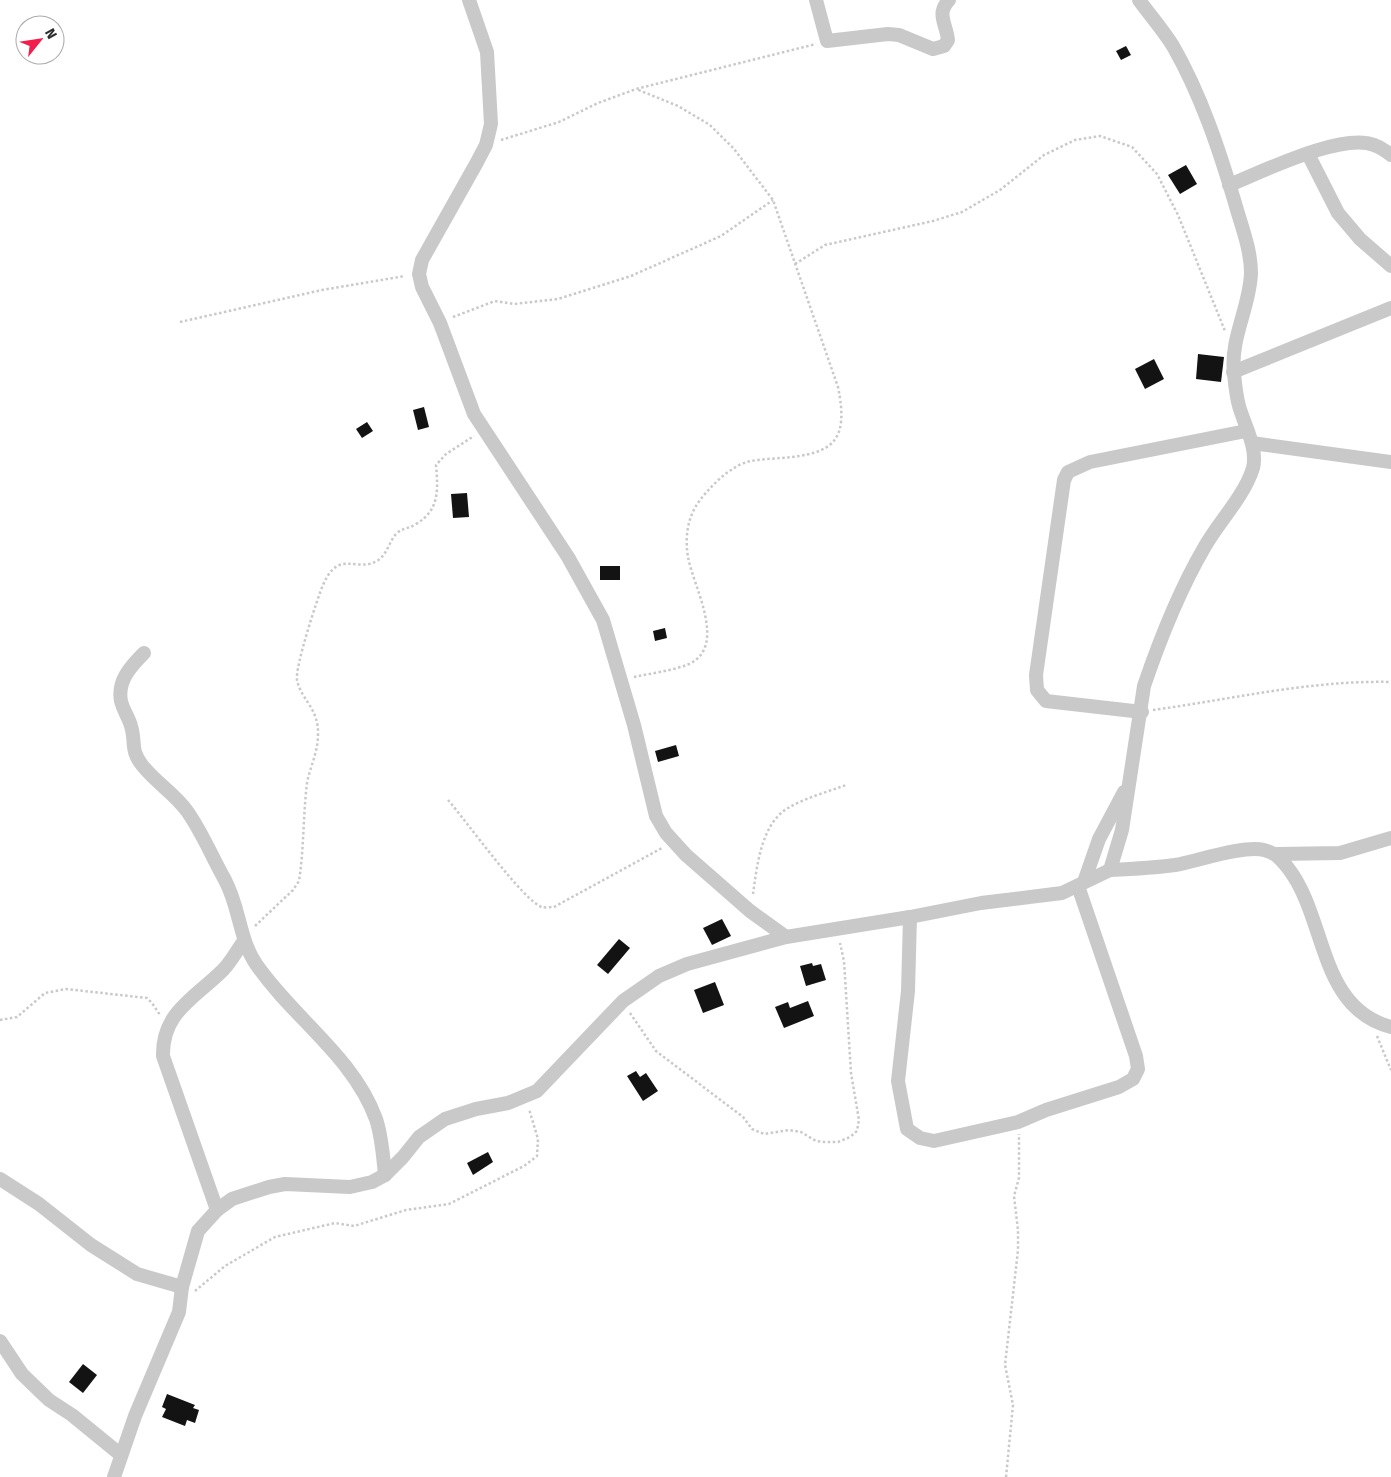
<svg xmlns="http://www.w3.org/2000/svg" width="1391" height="1477" font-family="'Fira Sans',sans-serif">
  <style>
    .building { fill: #131313 }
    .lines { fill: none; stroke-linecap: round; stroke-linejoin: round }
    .path { stroke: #c9c9c9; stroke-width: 2.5; stroke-dasharray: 2.5 2.5; stroke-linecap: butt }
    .street { stroke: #c9c9c9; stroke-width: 14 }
  </style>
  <rect width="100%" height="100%" fill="#fff"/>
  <!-- building -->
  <g class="building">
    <path d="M 1126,46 L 1131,55 L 1121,60 L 1116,51 Z"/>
    <path d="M 1186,165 L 1197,184 L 1180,194 L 1168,175 Z"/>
    <path d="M 1198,354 L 1224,357 L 1221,382 L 1196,379 Z"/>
    <path d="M 1154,359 L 1164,379 L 1145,389 L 1135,369 Z"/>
    <path d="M 424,407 L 429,427 L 418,430 L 413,410 Z"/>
    <path d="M 367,422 L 373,431 L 362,438 L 356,429 Z"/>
    <path d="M 467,493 L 469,517 L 453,518 L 451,494 Z"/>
    <rect x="600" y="566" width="20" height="14"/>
    <path d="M 665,628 L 667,638 L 655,641 L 653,631 Z"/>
    <path d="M 676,745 L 679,756 L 658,762 L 655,751 Z"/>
    <path d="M 722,919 L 731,936 L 712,945 L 703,928 Z"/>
    <path d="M 619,939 L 630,948 L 608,974 L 597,965 Z"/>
    <path d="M 812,963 L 813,966 L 821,964 L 826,980 L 806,986 L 800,966 Z"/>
    <path d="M 715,982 L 724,1005 L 703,1013 L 694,990 Z"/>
    <path d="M 808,1001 L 814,1016 L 784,1028 L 775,1007 L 788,1002 L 790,1008 Z"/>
    <path d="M 636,1071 L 640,1077 L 646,1073 L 658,1091 L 643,1101 L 627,1076 Z"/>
    <path d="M 488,1152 L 493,1162 L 473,1175 L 467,1163 Z"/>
    <path d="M 83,1364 L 97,1375 L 83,1393 L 69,1382 Z"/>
    <path d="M 167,1394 L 195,1405 L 193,1408 L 199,1410 L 195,1423 L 187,1420 L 185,1426 L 162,1417 L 166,1409 L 162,1407 Z"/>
  </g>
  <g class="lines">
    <!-- path -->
    <g class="path">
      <path d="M 501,140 L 559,122 L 598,103 L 636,89 L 816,44"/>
      <path d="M 795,264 L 825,245 L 933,221 L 962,212 L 1000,190 L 1044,155 L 1075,140 L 1100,136 L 1132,147 L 1157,174 L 1178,215 L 1225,331"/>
      <path d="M 453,317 L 495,301 L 514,304 L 558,299 L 631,276 L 721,236 L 773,200"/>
      <path d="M 180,322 L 322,290 L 405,276"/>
      <path d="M 634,677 C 652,673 672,671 689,664 C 728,646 693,586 688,557 C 685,539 687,521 696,506 C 706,490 729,467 747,462 C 758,459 771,459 781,458 C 834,454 849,441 838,387 L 773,200 L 734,149 L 710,125 L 678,106 L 636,89"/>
      <path d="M 1153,710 C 1233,699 1311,680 1391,682"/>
      <path d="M 448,800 C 464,818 525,903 542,907 C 545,908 550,907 554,907 L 662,848"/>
      <path d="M 753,894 C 757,866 761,824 788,808 C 805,798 827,792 846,785"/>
      <path d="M 255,926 L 293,890 L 299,881 C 304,849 303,816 307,783 C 310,767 318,752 318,735 C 319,708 301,700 297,680 C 295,667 317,599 323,585 C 339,548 356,573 377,561 C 387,555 389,542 396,534 C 403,527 409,529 416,524 C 440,510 438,489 436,465 L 446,454 L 474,436"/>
      <path d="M 630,1013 L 656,1051 L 743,1117 L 752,1129 L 764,1134 L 789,1130 L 801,1132 L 816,1141 L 824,1142 L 838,1142 L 850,1137 L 857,1131 L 859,1120 L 851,1073 L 844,961 L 840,943"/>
      <path d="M 0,1020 L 17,1017 L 45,993 L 66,989 L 147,998 L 152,1003 L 160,1015"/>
      <path d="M 1377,1036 L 1391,1070"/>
      <path d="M 195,1291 L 225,1266 L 275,1237 L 335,1223 L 354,1226 L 406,1210 L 449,1204 L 524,1166 L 537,1156 L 538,1139 L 529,1109"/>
      <path d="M 1006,1477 L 1013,1405 L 1005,1365 L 1018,1250 L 1018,1230 L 1014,1196 L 1019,1178 L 1019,1134"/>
    </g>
    <!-- street -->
    <g class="street">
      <path d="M 469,0 L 487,52 L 491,124 L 486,145 L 476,164 L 422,260 L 419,274 L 422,287 L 440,323 L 474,414 L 568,557 L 603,620 L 634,725 L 656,816 L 666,833 L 686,855 L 750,911 L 786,937"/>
      <path d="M 816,0 L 827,41 L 888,34 L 899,35 L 933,49 L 944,46 L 948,40 C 946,23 936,14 949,0"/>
      <path d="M 1308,154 L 1338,213 L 1360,239 L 1391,266"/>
      <path d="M 1229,185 C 1262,172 1342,132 1374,145 C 1380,147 1386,151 1391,155"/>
      <path d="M 1233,372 L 1391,308"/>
      <path d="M 1252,443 L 1391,462"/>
      <path d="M 144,653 C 131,666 117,681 121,701 C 123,710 129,718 131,726 C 136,742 130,750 142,765 C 155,782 174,793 187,811 C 202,832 212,857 225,880 C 240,908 239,939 256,964 C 293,1018 353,1056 376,1119 C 382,1137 383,1156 385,1175"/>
      <path d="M 1142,712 L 1046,701 L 1037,690 L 1036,675 L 1064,480 L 1068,472 L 1090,462 L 1246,431"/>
      <path d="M 1277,854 L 1340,853 L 1391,838"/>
      <path d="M 1110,870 C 1132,869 1153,868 1175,865 C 1197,861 1244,845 1264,850 C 1276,853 1281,859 1288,868 C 1327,918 1318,1008 1391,1027"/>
      <path d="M 1084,882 L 1099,839 L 1124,792"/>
      <path d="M 910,917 L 908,991 L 898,1081 L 907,1129 L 920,1138 L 934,1141 L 1018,1122 L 1046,1110 L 1119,1087 L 1133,1079 L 1138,1069 L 1136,1056 L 1078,886"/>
      <path d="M 0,1179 L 39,1204 L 91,1245 L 137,1274 L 182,1287"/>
      <path d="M 217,1210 L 163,1056 C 162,1012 195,998 223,970 C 231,962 237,950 244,941"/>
      <path d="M 0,1341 L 22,1374 L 49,1400 L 72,1415 L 121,1455"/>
      <path d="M 114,1477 L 135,1416 L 179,1312 L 182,1287 L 198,1231 L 217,1210 L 232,1199 L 269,1187 L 285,1184 L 350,1187 L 372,1182 L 385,1175 L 403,1157 L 419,1137 L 445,1119 L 476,1109 L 508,1103 L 537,1091 L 623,1001 L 659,976 L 687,964 L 786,937 L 910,917 L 981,903 L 1062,893 L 1110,870 L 1122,830 L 1144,686 C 1160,639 1179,591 1204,548 C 1219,521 1244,497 1253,468 C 1258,448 1244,424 1239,406 C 1236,395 1235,383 1234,373 C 1230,338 1250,307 1251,273 C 1251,249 1241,225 1235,203 C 1219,149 1201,95 1173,46 C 1163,30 1150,15 1139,0"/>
    </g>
  </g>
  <!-- north arrow -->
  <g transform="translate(40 40) rotate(60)"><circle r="24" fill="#ffffff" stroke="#ababab"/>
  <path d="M0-4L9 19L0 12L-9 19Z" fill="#f21f4c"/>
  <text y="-8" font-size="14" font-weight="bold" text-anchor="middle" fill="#2c2c2c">N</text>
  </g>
</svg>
